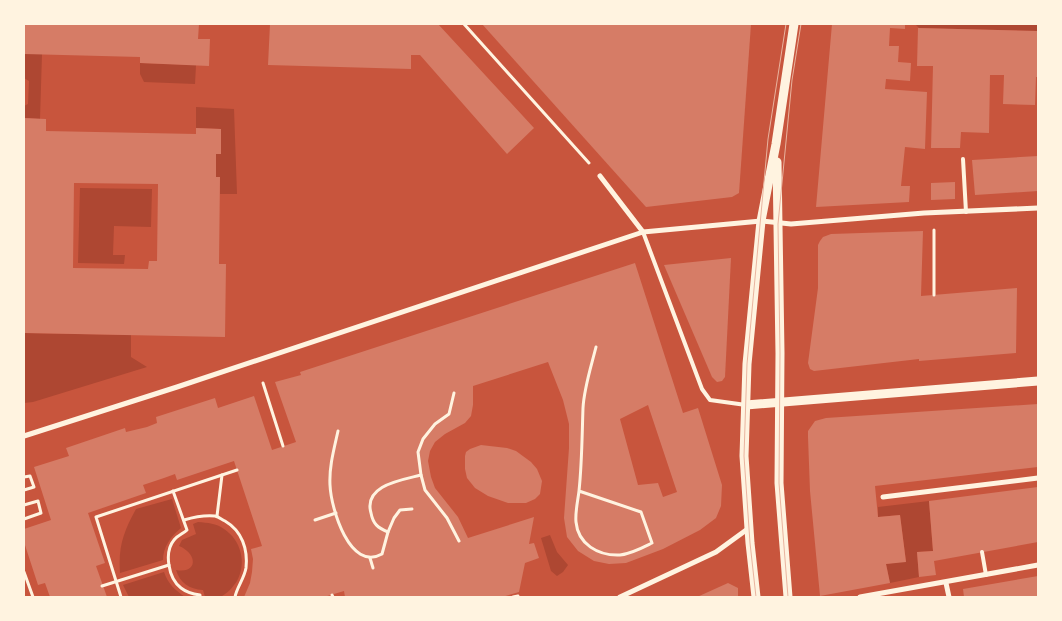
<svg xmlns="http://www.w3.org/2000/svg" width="1062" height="621" font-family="Raleway,sans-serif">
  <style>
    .green { fill: #ae4732 }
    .building { fill: #d67c66; fill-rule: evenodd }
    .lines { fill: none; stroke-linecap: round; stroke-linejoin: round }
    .path { stroke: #fff3e0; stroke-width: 3 }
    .service { stroke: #fff3e0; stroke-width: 4 }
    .minor { stroke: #fff3e0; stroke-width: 5 }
    .tertiary { stroke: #fff3e0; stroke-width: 9 }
    .tram { stroke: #e9b49f; stroke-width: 1 }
  </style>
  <rect width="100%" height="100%" fill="#c8553d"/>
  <!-- green -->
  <g class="green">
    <path d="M 915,24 L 1038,24 L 1038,31 L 919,28 Z"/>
    <path d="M 24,54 L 42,54 L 40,119 L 24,118 L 24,106 L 28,104 L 29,81 L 24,78 Z"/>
    <path d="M 140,63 L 196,65 L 195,84 L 144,82 L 140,74 Z"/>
    <path d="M 196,107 L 234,109 L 237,194 L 220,194 L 220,177 L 216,177 L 216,154 L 221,129 L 196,128 Z"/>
    <path d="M 80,188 L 152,189 L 151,227 L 114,226 L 113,255 L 125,255 L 124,264 L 78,263 Z"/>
    <path d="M 24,333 L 131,335 L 131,357 L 147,367 L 33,402 L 24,403 Z"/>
    <path d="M 172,499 L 181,528 C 171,536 163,547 163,560 L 120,573 C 118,546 124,531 136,509 Z"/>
    <path d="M 929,501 L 933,551 L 917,552 L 919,577 L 890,583 L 886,564 L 906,561 L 900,515 L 878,517 L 878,507 Z"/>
    <path d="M 198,522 C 208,523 216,523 224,529 C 241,540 247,563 237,581 C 233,587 227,594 220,597 C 216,598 210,597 205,597 L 203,590 C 189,589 180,583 176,570 C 199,574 197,553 179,546 L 182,540 L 196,534 L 193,524 Z"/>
    <path d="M 550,535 L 557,552 L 568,565 L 563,572 L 557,576 L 551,571 L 541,538 Z"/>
    <path d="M 164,572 C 168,584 175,590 185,597 L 129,597 L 123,585 Z"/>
  </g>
  <!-- building -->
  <g class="building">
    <path d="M 24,24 L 199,24 L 198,39 L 210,39 L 209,66 L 140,63 L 140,57 L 24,54 Z"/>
    <path d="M 270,24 L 438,24 L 534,128 L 507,154 L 420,55 L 411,55 L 411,69 L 268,65 Z"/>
    <path d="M 482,24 L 751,24 L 739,193 L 732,197 L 646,207 Z"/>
    <path d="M 832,24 L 905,24 L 905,29 L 890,28 L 889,46 L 899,46 L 898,62 L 911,63 L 910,81 L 886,79 L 885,89 L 927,92 L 925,149 L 905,147 L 901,186 L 910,186 L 909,202 L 816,207 Z"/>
    <path d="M 918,28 L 1038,31 L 1038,77 L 1036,77 L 1035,105 L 1003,104 L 1004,75 L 990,75 L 989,133 L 961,132 L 960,148 L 931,148 L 933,66 L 917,66 Z"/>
    <path d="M 24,118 L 46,119 L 46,131 L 196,134 L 196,128 L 221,129 L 221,154 L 216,154 L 216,177 L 220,177 L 219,264 L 226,264 L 225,337 L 24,333 ZM 74,183 L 158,184 L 157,261 L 149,261 L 148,269 L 73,268 Z"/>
    <path d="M 1038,156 L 1038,191 L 975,195 L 972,160 Z"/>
    <path d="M 955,182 L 955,199 L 931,200 L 931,183 Z"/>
    <path d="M 923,231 L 921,296 L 1017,288 L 1016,353 L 919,361 L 919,359 L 814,371 L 810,369 L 808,363 L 818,288 L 818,245 L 820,241 L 823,237 L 831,234 Z"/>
    <path d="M 731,258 L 725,377 L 722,381 L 717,382 L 712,377 L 664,265 Z"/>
    <path d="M 635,263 L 683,413 L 698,408 L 722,485 L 721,506 L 716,518 L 700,530 L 663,549 L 626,563 L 609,564 L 594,561 L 578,551 L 567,537 L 564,518 L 569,448 L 569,424 L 563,400 L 548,362 L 473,386 L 473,405 L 471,416 L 465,423 L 445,434 L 435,442 L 430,451 L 428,461 L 431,477 L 435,488 L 458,517 L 468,538 L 534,517 L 529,544 L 534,543 L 539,558 L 525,563 L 519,592 L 502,597 L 345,597 L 344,591 L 324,597 L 244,597 L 250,583 L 252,572 L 253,559 L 251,549 L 262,546 L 234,461 L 177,480 L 175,474 L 164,478 L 143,485 L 146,493 L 88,513 L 105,563 L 96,566 L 107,597 L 50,597 L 45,583 L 38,585 L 24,542 L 24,529 L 51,520 L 34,467 L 69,456 L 66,448 L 125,428 L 126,432 L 147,427 L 157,423 L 156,417 L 215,398 L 218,408 L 254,396 L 272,450 L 296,442 L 275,382 L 301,375 L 300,372 ZM 648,405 L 677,492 L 663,497 L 658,483 L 638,485 L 620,419 Z"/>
    <path d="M 1038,404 L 1038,467 L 875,486 L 878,517 L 900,515 L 906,562 L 886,564 L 890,583 L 820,596 L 810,491 L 808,437 L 808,431 L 815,421 L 826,418 Z"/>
    <path d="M 481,445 L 507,448 L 516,451 L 531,462 L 537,469 L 542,481 L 540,494 L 535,499 L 526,503 L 508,503 L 488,496 L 475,488 L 467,478 L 465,469 L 465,456 L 466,452 L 470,449 Z"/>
    <path d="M 1038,487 L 1038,542 L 934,561 L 936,575 L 919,577 L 917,552 L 933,551 L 929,501 Z"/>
    <path d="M 1038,576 L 1038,597 L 964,597 L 963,589 Z"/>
    <path d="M 728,583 L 738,588 L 738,597 L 697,597 Z"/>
  </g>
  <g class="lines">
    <!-- path -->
    <g class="path">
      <path d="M 464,24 L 589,163"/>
      <path d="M 934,295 L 934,230"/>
      <path d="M 263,383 L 283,446"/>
      <path d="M 454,393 L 449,414 L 435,424 L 423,439 L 418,452 L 421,475 L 425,490 L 447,518 L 459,541"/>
      <path d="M 338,431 C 334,449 329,467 330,485 C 331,509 350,572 382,554 L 388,532"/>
      <path d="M 24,477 L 30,476 L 34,487 L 24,490"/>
      <path d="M 173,491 L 187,530 C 184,533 177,536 174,540 C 164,552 168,578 181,588 C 186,592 193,594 200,595 L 200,597"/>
      <path d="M 579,491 C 578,500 575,512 576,522 C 578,544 598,556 620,555 C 631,554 642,548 652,543 L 641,512 L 579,491 C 582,463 582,436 583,408 C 584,388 591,367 596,347"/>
      <path d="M 24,505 L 38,501 L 41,513 L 24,519"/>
      <path d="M 412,509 L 400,510 L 394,518 L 388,532 C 378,528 373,524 371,513 C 363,485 402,480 421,475"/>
      <path d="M 217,516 L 222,475"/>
      <path d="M 184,520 C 194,517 204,515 215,516 C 219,517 221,519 225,521 C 242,531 248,549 246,568 C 244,579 237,587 235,597"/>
      <path d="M 315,520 L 336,513"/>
      <path d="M 370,558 L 373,568"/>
      <path d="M 24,572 L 33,597"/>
      <path d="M 102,586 L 169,565"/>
      <path d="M 332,595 L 333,597"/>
      <path d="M 121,597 L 96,517 L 237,470"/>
      <path d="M 513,597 L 518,596"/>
    </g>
    <!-- service -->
    <g class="service">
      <path d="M 963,159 L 966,212"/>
      <path d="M 643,232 L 702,389 L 710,400 L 746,405"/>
      <path d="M 982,552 L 986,575"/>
    </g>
    <!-- minor -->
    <g class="minor">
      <path d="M 600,176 L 643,232"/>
      <path d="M 24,436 L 177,387 L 643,232 L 761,221 L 791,224 L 924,213 L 1038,208"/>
      <path d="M 883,497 L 1038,478"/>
      <path d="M 946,583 L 949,597"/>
      <path d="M 620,597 L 716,552 L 749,528"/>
      <path d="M 860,597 L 1038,565"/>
    </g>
    <!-- tertiary -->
    <g class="tertiary">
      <path d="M 777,162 L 780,353 L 779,483 L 788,597"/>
      <path d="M 746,405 L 1038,381"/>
      <path d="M 756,597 L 750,543 L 744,456 L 747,364 L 761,221 L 776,144 L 794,24"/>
    </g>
    <!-- tram -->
    <g class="tram">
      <path d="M 756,597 L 750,543 L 744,456 L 747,364 L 768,139 L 786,24"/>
      <path d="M 788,597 L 779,483 L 780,353 L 778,224 L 792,80 L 801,24"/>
    </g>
  </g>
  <!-- border -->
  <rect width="1062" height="621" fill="none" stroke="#fff3e0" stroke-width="50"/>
</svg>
